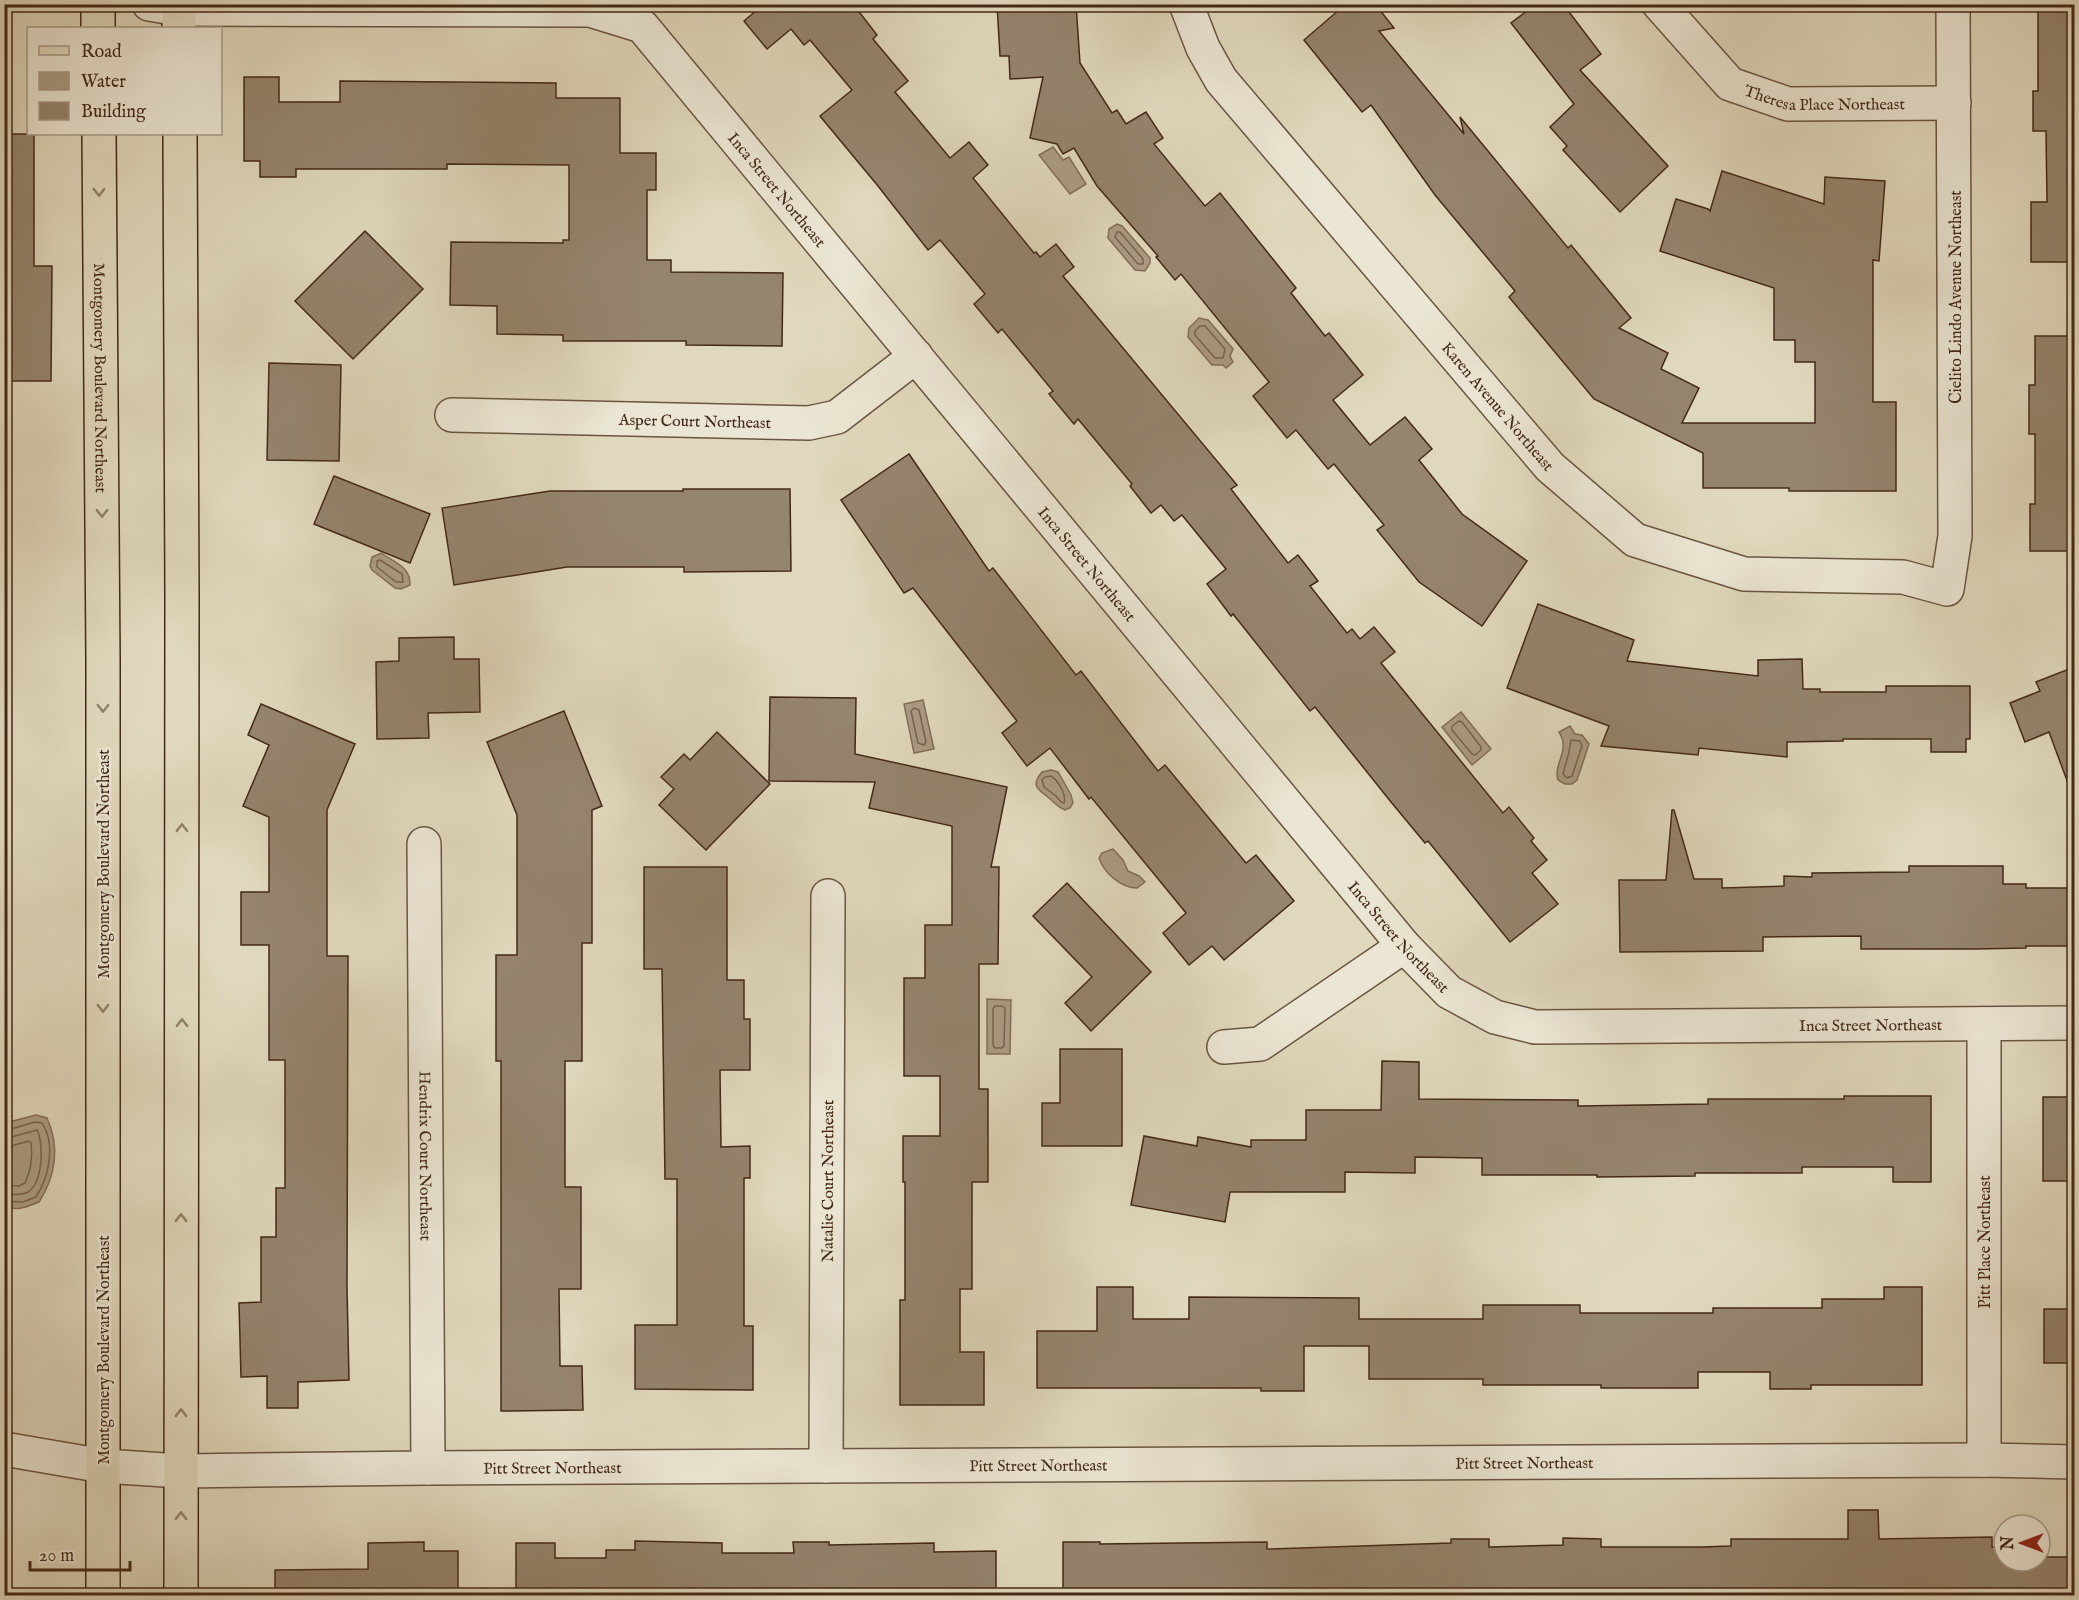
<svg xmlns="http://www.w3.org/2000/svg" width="2079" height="1600" font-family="'IM FELL English',serif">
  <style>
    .water { fill: #ab9c85; stroke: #826e59; stroke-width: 1.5 }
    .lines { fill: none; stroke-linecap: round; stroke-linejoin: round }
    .shore { stroke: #78624e; stroke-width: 1.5 }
    .building { fill: #95846e; stroke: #442918; stroke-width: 1.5 }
    .street-casing { stroke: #6b5541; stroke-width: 36 }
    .primary-casing { stroke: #442918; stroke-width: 36 }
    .street { stroke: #ebe6d4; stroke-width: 33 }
    .primary { stroke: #e0d8bd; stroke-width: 33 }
    .oneway { stroke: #92806a }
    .labels { text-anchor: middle; stroke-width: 5; stroke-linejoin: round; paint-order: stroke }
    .street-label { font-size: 16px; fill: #442918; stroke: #ebe6d4 }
  </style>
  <rect width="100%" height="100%" fill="#e0d8bd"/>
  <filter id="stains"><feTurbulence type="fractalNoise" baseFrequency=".00333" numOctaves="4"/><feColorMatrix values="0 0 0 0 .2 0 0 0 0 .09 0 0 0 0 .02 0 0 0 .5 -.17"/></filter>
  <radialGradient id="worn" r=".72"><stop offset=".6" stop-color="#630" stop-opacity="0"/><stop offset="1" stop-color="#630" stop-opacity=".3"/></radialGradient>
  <!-- water -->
  <g class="water">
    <path d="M 1053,147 L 1063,160 L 1069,157 L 1086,184 L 1070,194 L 1039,155 Z"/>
    <path d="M 1117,224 L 1122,226 L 1150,258 L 1150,263 L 1145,271 L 1135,270 L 1108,238 L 1109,229 Z"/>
    <path d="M 1199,318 L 1208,320 L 1233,349 L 1230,356 L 1233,362 L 1226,368 L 1223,365 L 1212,365 L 1188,337 L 1189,328 Z"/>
    <path d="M 381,553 C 394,562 411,567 410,585 L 401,589 L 395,588 L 372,570 L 370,566 L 372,557 Z"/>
    <path d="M 923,700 L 934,749 L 914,753 L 904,704 Z"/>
    <path d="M 1461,712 L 1491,749 L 1472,765 L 1442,727 Z"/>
    <path d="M 1570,726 L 1575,734 L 1582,735 L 1589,744 L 1577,780 L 1572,784 L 1565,784 L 1558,780 C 1553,763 1571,751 1559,732 Z"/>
    <path d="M 1051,770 L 1058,772 L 1071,795 L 1073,803 L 1070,808 L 1065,810 C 1057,807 1055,803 1049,798 C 1038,789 1030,786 1042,772 Z"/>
    <path d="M 1113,849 L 1123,860 L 1128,871 L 1139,876 L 1145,882 L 1137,888 C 1121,888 1104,873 1099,858 L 1102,853 Z"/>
    <path d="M 987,999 L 1011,1000 L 1010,1054 L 987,1054 Z"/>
    <path d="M 36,1115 L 47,1118 C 60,1146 56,1176 39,1202 C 29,1206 16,1212 5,1206 L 5,1126 L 13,1121 Z"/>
  </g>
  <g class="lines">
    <!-- shore -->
    <g class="shore">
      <path d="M 1117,232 L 1120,232 L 1143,259 L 1143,264 L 1138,264 L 1115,237 Z"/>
      <path d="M 1200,326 L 1205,326 L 1225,349 L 1223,358 L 1215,358 L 1195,335 L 1195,331 Z"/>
      <path d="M 377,561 L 380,560 L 402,574 L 403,582 L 396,582 L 377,567 Z"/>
      <path d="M 914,708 L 919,710 L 926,742 L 924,745 L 918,743 L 911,711 Z"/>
      <path d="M 1459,721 L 1462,722 L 1481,747 L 1481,750 L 1475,755 L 1472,754 L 1452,730 L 1452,726 Z"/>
      <path d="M 1571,740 L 1580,741 L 1582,746 L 1572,776 L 1567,778 L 1563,774 L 1569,752 Z"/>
      <path d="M 1051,776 C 1058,780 1067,795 1064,803 L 1061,802 L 1056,796 L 1044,787 L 1042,780 L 1045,777 Z"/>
      <path d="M 995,1006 L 1002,1006 L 1005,1008 L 1004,1045 L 1002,1048 L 995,1048 L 993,1045 L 993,1009 Z"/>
      <path d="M 4,1131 L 35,1122 L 42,1123 C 56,1144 49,1177 36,1197 L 23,1202 L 4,1201"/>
      <path d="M 4,1139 L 37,1130 C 44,1143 43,1183 28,1192 C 20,1196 13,1194 4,1194"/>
      <path d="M 4,1148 L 29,1141 L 31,1143 C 33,1157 31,1170 25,1183 L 19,1186 L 4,1185"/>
    </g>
  </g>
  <!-- building -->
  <g class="building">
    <path d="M 764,4 L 853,4 L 877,35 L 873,39 L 908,81 L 895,92 L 950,158 L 969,142 L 988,165 L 973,178 L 1034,253 L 1036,252 L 1040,257 L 1056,244 L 1074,267 L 1063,276 L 1237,485 L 1231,489 L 1288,563 L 1298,555 L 1318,581 L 1310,586 L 1347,633 L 1352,629 L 1360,639 L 1374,627 L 1395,652 L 1381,663 L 1503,813 L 1509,807 L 1534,838 L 1531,841 L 1547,860 L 1532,873 L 1558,904 L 1510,942 L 1428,841 L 1425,843 L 1391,802 L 1315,707 L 1310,711 L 1233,614 L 1231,616 L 1207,584 L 1226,569 L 1182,515 L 1174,521 L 1161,505 L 1151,513 L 1130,486 L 1132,484 L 1078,419 L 1074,424 L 1049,394 L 1053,391 L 1002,329 L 998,333 L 974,304 L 985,294 L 940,240 L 928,250 L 878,186 L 820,116 L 852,90 L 810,40 L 804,45 L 791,29 L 767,49 L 744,21 Z"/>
    <path d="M 997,4 L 1076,4 L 1080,63 L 1112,113 L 1117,110 L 1126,124 L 1146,112 L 1163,138 L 1154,144 L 1205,206 L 1220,193 L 1296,288 L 1291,293 L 1325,336 L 1329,333 L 1363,375 L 1333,400 L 1370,445 L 1405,417 L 1432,449 L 1419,460 L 1462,514 L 1527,561 L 1482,626 L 1419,582 L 1377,530 L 1384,525 L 1334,464 L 1328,469 L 1296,430 L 1287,438 L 1253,396 L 1269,382 L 1181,274 L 1175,280 L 1156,257 L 1158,256 L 1097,186 L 1074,148 L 1063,154 L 1057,144 L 1030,138 L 1043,77 L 1010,79 L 1009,56 L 1000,56 Z"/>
    <path d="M 1346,4 L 1375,4 L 1394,28 L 1379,31 L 1464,134 L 1460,117 L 1568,248 L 1571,245 L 1631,318 L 1619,328 L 1668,353 L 1661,369 L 1699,388 L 1682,423 L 1815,423 L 1815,362 L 1795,362 L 1795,340 L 1774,340 L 1774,288 L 1660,251 L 1676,199 L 1708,209 L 1710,211 L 1722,171 L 1824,204 L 1825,177 L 1885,181 L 1879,261 L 1873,260 L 1873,402 L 1896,402 L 1896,491 L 1789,491 L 1789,488 L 1703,488 L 1703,453 L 1594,399 L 1509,297 L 1515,291 L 1435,195 L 1371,105 L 1362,112 L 1304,40 Z"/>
    <path d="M 1536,4 L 1563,4 L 1601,54 L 1580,70 L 1668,166 L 1620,212 L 1563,150 L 1567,146 L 1550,127 L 1574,104 L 1511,23 Z"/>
    <path d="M 2038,4 L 2074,4 L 2074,262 L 2031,262 L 2031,202 L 2047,202 L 2046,131 L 2033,131 L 2033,91 L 2038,91 Z"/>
    <path d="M 244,77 L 279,77 L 279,102 L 340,102 L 340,81 L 556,83 L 556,98 L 620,98 L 620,153 L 656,153 L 656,190 L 647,190 L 647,260 L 671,260 L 671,272 L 783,273 L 782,346 L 686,345 L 686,341 L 563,341 L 563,335 L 497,334 L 497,306 L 450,305 L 451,242 L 563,243 L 563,240 L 569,240 L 569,165 L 447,164 L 447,169 L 296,169 L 296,177 L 260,177 L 260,161 L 244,161 Z"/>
    <path d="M 4,134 L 34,134 L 34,266 L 52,266 L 51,381 L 4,381 Z"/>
    <path d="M 365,231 L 423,289 L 353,359 L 295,301 Z"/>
    <path d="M 2035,336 L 2074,336 L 2074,551 L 2030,551 L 2030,504 L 2035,504 L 2035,434 L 2029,434 L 2029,385 L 2035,385 Z"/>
    <path d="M 269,363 L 341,365 L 339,461 L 267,460 Z"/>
    <path d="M 909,454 L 989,571 L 993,568 L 1076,675 L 1081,671 L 1158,771 L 1165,765 L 1246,863 L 1256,855 L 1294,901 L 1224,960 L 1212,946 L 1189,965 L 1163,933 L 1186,913 L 1091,797 L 1089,799 L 1050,748 L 1027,766 L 1002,733 L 1017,721 L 913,588 L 904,593 L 841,500 Z"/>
    <path d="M 334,476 L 430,514 L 410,563 L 314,524 Z"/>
    <path d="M 683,489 L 790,489 L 791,571 L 684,572 L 684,567 L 567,567 L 454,585 L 442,508 L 550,491 L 683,491 Z"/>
    <path d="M 1538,604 L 1634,640 L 1627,661 L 1758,676 L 1758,660 L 1802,659 L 1803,689 L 1820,689 L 1820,692 L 1886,692 L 1886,686 L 1970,686 L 1970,739 L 1966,739 L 1966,752 L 1931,752 L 1931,739 L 1843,739 L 1843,741 L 1787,742 L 1787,757 L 1699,748 L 1698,755 L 1601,746 L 1609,726 L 1507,688 Z"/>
    <path d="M 454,637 L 454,659 L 479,659 L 480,712 L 428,713 L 429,738 L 377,739 L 376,662 L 399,661 L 399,638 Z"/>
    <path d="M 2074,667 L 2074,793 L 2072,794 L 2049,732 L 2025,742 L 2010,703 L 2040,691 L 2036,682 Z"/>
    <path d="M 770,697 L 856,698 L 855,754 L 1007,787 L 991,867 L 999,867 L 998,964 L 979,964 L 979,1089 L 988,1089 L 988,1182 L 972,1182 L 972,1289 L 960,1289 L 960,1352 L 984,1352 L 984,1405 L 900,1405 L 900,1300 L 905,1300 L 905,1182 L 903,1182 L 903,1136 L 940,1136 L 940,1076 L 904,1076 L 904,978 L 925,978 L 925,925 L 952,925 L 952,826 L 869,808 L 875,782 L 769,781 Z"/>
    <path d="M 261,704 L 355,744 L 327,810 L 327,956 L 348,956 L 347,1287 L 349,1380 L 298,1382 L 298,1408 L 267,1408 L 267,1376 L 241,1377 L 239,1303 L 261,1302 L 261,1237 L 276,1237 L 276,1188 L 285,1188 L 285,1060 L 269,1060 L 269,945 L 241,945 L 241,892 L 269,892 L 269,817 L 243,806 L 269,745 L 248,735 Z"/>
    <path d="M 564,711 L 602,806 L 592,810 L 592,943 L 582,943 L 582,1061 L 565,1061 L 565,1187 L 581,1187 L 581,1289 L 559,1289 L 560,1366 L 582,1366 L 583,1410 L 501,1411 L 501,1061 L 496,1061 L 496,955 L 517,955 L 517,815 L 487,742 Z"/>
    <path d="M 717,732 L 770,784 L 706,850 L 659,805 L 674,789 L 661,777 L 684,754 L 690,760 Z"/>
    <path d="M 1672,810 L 1674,810 L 1694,879 L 1722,879 L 1722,888 L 1784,886 L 1784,876 L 1812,877 L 1812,873 L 1909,872 L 1909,866 L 2003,866 L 2003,884 L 2026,884 L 2026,888 L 2074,888 L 2074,946 L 2026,946 L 2026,948 L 1975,949 L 1861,949 L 1861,936 L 1763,937 L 1763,951 L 1620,952 L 1619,880 L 1666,880 Z"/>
    <path d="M 644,867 L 727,867 L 727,980 L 744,980 L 744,1019 L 750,1019 L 750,1070 L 720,1070 L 721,1147 L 750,1146 L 750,1178 L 744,1178 L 744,1326 L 753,1326 L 753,1390 L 635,1389 L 635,1325 L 677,1325 L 677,1179 L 665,1179 L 662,969 L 644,969 Z"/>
    <path d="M 1067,883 L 1151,972 L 1091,1031 L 1065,1003 L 1092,977 L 1033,916 Z"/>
    <path d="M 1060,1049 L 1122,1049 L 1122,1146 L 1042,1146 L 1042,1103 L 1060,1103 Z"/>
    <path d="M 1382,1061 L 1419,1062 L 1419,1099 L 1578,1100 L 1578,1106 L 1708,1104 L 1708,1099 L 1844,1099 L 1844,1096 L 1931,1096 L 1931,1182 L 1893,1182 L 1893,1167 L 1802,1167 L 1802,1173 L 1695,1173 L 1695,1176 L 1597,1177 L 1597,1175 L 1482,1175 L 1482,1158 L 1415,1157 L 1415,1173 L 1345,1172 L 1345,1192 L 1230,1192 L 1225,1222 L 1131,1205 L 1144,1136 L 1197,1146 L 1198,1137 L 1251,1147 L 1251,1140 L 1306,1140 L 1306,1110 L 1381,1110 Z"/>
    <rect x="2043" y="1097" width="31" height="84"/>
    <path d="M 1097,1287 L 1133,1287 L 1133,1319 L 1189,1319 L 1189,1297 L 1359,1298 L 1359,1319 L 1483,1319 L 1483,1305 L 1580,1305 L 1580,1313 L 1713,1313 L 1713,1308 L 1822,1308 L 1822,1299 L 1884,1299 L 1884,1287 L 1922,1287 L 1922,1385 L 1811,1385 L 1811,1389 L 1770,1389 L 1770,1372 L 1698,1372 L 1698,1388 L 1601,1388 L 1601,1385 L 1483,1385 L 1483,1379 L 1369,1379 L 1369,1346 L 1304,1346 L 1304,1391 L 1261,1391 L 1261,1388 L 1037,1388 L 1037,1331 L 1097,1331 Z"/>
    <rect x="2044" y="1309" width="30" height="54"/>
    <path d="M 1848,1510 L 1878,1510 L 1879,1539 L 1992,1537 L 1992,1547 L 2004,1547 L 2004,1561 L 2040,1561 L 2040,1557 L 2074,1557 L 2074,1596 L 1063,1596 L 1063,1542 L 1100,1542 L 1100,1544 L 1267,1542 L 1267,1549 L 1451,1543 L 1451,1539 L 1489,1539 L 1489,1547 L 1563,1545 L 1563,1538 L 1601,1539 L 1601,1547 L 1702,1547 L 1731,1546 L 1731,1539 L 1848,1539 Z"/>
    <path d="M 635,1541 L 722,1543 L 722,1553 L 794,1553 L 793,1542 L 829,1542 L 829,1545 L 934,1543 L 934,1552 L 996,1551 L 996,1596 L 516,1596 L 516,1543 L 555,1543 L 555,1558 L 606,1558 L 606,1550 L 635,1550 Z"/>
    <path d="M 424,1542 L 424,1551 L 458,1551 L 458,1596 L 275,1596 L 275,1570 L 368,1569 L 368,1543 Z"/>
  </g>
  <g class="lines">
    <defs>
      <g id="street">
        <path id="s1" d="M 149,4 L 179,9 L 590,10 L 642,26 L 1404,946 L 1449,992 L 1495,1017 L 1535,1027 L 2074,1023"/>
        <path id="s2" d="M 1186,4 L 1203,48 L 1221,80 L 1550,467 L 1635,540 L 1744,574 L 1903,577 L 1947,589 L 1955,536 L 1953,4"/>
        <path id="s3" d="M 1659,4 L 1730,84 L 1788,104 L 1954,103"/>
        <path id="s4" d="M 452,415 L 809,423 L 837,417 L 916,356"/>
        <path id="s5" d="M 424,844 L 428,1468"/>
        <path d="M 1984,1024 L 1984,1460"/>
        <path d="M 1224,1047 L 1260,1044 L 1404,946"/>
        <path id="s6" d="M 4,1449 L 103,1466 L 181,1471 L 428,1468 L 1984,1460 L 2074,1462"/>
        <path id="s7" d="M 826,1466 L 828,896"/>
      </g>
      <g id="primary">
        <path d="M 98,4 L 98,28"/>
        <path d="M 179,4 L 179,28"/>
        <path id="s8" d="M 99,134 L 103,659 L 103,1596"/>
        <path d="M 180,134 L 182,595 L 181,1596"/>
      </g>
    </defs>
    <!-- street casing -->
    <use href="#street" class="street-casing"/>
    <!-- primary casing -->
    <use href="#primary" class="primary-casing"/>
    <!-- street -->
    <use href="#street" class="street"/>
    <!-- primary -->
    <use href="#primary" class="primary"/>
  </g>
  <!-- one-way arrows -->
  <defs><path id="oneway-chevron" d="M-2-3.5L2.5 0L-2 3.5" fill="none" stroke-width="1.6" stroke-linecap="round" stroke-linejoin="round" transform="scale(1.5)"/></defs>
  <g class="oneway">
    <use href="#oneway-chevron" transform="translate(99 192) rotate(90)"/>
    <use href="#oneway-chevron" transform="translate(102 513) rotate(90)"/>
    <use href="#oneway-chevron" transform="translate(103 708) rotate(90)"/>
    <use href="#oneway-chevron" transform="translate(182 828) rotate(-90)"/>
    <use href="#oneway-chevron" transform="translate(103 1008) rotate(90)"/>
    <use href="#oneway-chevron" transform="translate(182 1023) rotate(-90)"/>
    <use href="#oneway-chevron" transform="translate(181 1218) rotate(-90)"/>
    <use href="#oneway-chevron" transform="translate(181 1413) rotate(-90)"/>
    <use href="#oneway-chevron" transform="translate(181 1516) rotate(-90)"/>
  </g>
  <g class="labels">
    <!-- street labels -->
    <g class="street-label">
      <text dy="6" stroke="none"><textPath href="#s3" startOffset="204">Theresa Place Northeast</textPath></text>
      <text dy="6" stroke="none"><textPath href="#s1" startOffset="708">Inca Street Northeast</textPath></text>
      <text transform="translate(1955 297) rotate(-90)" y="6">Cielito Lindo Avenue Northeast</text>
      <text dy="6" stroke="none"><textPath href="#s8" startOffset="244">Montgomery Boulevard Northeast</textPath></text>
      <text dy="6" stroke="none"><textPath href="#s2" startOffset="512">Karen Avenue Northeast</textPath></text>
      <text dy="6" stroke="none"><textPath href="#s4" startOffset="243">Asper Court Northeast</textPath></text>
      <text dy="6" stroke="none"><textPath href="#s1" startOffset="1194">Inca Street Northeast</textPath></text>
      <text transform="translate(103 864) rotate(-90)" y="6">Montgomery Boulevard Northeast</text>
      <text dy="6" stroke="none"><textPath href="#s1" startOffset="1680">Inca Street Northeast</textPath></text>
      <text dy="6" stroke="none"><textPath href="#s1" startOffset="2184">Inca Street Northeast</textPath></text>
      <text dy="6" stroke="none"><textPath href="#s5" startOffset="312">Hendrix Court Northeast</textPath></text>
      <text dy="6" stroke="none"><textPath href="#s7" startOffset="285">Natalie Court Northeast</textPath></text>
      <text transform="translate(1984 1242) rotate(-90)" y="6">Pitt Place Northeast</text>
      <text transform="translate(103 1350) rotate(-90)" y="6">Montgomery Boulevard Northeast</text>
      <text dy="6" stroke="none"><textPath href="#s6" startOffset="1522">Pitt Street Northeast</textPath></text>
      <text dy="6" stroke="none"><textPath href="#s6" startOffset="1036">Pitt Street Northeast</textPath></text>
      <text dy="6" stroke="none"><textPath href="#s6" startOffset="550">Pitt Street Northeast</textPath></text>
    </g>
  </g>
  <!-- margin -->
  <rect width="2079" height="1600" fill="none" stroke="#e0d8bd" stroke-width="24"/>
  <rect x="6" y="6" width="2067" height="1588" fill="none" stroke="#442918" stroke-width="3"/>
  <rect x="12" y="12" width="2055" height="1576" fill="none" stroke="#442918" stroke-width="1.5"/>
  <!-- legend -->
  <rect x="27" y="27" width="195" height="108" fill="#ebe6d4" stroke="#a89a89" stroke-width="1.5"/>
  <rect x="39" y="46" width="30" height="9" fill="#e0d8bd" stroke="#a89a89" stroke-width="1.5"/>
  <text x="81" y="57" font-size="18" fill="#442918">Road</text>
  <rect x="39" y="72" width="30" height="18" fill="#ab9c85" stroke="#a89a89" stroke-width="1.5"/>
  <text x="81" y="87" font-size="18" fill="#442918">Water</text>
  <rect x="39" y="102" width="30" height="18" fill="#95846e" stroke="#a89a89" stroke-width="1.5"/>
  <text x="81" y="117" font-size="18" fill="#442918">Building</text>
  <!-- north arrow -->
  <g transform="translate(2022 1543) rotate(270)"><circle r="28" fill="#ebe6d4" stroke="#a89a89" stroke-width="1.5"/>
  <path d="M0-4.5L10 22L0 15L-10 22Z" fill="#8f2418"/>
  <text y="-9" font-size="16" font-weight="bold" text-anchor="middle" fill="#442918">N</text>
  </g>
  <!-- scale -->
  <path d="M30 1561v9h100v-9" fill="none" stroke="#442918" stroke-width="3"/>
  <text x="39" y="1561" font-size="18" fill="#442918" stroke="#ebe6d4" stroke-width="4.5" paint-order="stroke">20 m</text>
  <rect width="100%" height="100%" filter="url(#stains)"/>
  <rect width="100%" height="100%" fill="url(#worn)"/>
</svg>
